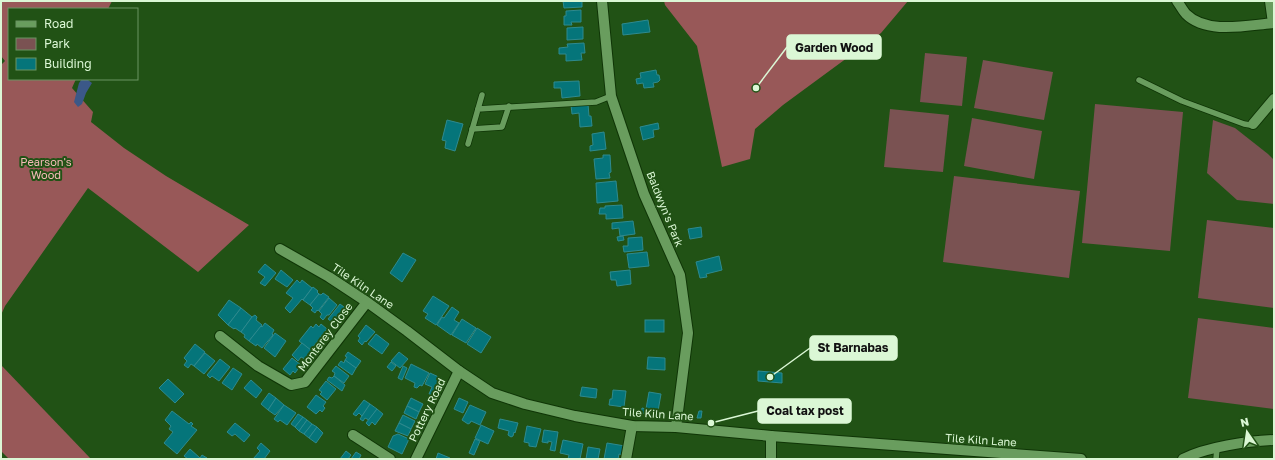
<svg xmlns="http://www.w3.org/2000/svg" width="1275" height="460" font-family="'Golos Text',sans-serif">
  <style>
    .green { fill: #7a5252 }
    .forest { fill: #985858 }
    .water { fill: #3b5888 }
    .building { fill: #05757a; stroke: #2e8a8f }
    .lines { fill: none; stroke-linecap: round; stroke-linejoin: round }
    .service-casing { stroke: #0f3506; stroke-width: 7 }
    .minor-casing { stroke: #0f3506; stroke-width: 12 }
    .service { stroke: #699d5e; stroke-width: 5.5 }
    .minor { stroke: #699d5e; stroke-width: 10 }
    .labels { text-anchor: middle; stroke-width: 4; stroke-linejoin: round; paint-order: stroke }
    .park-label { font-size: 11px; fill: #f5b9b8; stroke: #215215 }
    .street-label { font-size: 11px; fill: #dbf7d5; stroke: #215215 }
    .leader { fill: none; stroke: #dbf7d5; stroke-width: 1.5 }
    .callout-dot { fill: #dbf7d5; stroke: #215215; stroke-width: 1.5 }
    .callout { fill: #dbf7d5; stroke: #dbf7d5; stroke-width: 1.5 }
    .callout-label { font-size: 12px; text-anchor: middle; font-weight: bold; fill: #111 }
  </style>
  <rect width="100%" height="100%" fill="#215215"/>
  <!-- green -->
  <g class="green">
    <path d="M 925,53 L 967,57 L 962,106 L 920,102 Z"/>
    <path d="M 983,60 L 1053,72 L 1044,120 L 974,108 Z"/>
    <path d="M 1095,104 L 1183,112 L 1170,251 L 1082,243 Z"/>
    <path d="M 890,109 L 949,115 L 943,172 L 884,167 Z"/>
    <path d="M 972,118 L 1042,131 L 1034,179 L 964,166 Z"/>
    <path d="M 1213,120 L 1235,128 L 1268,154 L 1274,160 L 1274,204 L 1237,200 L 1207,173 Z"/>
    <path d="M 954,176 L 1080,191 L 1069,278 L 943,262 Z"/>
    <path d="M 1207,220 L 1274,228 L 1274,308 L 1198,298 Z"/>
    <path d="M 1198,318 L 1274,328 L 1274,409 L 1188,398 Z"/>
  </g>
  <!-- forest -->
  <g class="forest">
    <path d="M 1,1 L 112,1 L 108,9 L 9,9 L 9,79 L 76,79 L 72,88 L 93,112 L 91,122 L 124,148 L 166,176 L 249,225 L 198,272 L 88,188 L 5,306 L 1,315 L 1,65 L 5,61 L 1,56 Z"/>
    <path d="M 664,1 L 908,1 L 881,33 L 783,105 L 755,129 L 750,159 L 722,167 L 697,46 L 665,5 Z"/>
    <path d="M 1,365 L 2,366 L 91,459 L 9,459 L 1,451 Z"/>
  </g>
  <!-- water -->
  <path class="water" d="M 82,79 L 88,80 L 92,83 L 86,93 L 82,104 L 78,107 L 74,102 L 79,83 Z"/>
  <!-- building -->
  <g class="building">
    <path d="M 563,1 L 582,1 L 582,7 L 564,8 Z"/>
    <path d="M 581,10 L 581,22 L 571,22 L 572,25 L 564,25 L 564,16 L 566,16 L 566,11 Z"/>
    <path d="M 648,20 L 650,32 L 623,35 L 622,24 Z"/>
    <path d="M 583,27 L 583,39 L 567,40 L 567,28 Z"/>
    <path d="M 584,43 L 585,53 L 581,53 L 582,60 L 566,61 L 566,54 L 559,54 L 559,48 L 568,47 L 567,44 Z"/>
    <path d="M 656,70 L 657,75 L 659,75 L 660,80 L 658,82 L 653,83 L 654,87 L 644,88 L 643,83 L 637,84 L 636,79 L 641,78 L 640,73 Z"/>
    <path d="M 579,81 L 580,96 L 562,98 L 561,88 L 554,88 L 554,82 Z"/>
    <path d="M 588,104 L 589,116 L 591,116 L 592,126 L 580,127 L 579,113 L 572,114 L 571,105 Z"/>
    <path d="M 447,120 L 463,124 L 455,151 L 445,148 L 446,141 L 442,140 Z"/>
    <path d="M 658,123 L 659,129 L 653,130 L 654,137 L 643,140 L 640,127 Z"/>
    <path d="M 604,132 L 606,149 L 590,151 L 590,146 L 593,145 L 592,134 Z"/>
    <path d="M 603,155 L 610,155 L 611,172 L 609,173 L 610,178 L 596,179 L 594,159 L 603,158 Z"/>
    <path d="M 616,181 L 618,201 L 597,203 L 596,183 Z"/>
    <path d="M 622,205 L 623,218 L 606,219 L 606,214 L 599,214 L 600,208 L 605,208 L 605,206 Z"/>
    <path d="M 633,221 L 635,234 L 620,236 L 619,228 L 612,229 L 612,223 Z"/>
    <path d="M 701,227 L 702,237 L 690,239 L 688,229 Z"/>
    <path d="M 623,236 L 624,240 L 618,241 L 617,237 Z"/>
    <path d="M 642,237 L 643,250 L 624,252 L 623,246 L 628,246 L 628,238 Z"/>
    <path d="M 647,252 L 649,266 L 629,268 L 627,254 Z"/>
    <path d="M 403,253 L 416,260 L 402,282 L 390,273 Z"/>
    <path d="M 719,256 L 722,270 L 706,274 L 707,277 L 700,278 L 696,262 Z"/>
    <path d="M 265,264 L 276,273 L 265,286 L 260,283 L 265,277 L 258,272 Z"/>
    <path d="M 281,270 L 293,280 L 287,287 L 275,279 Z"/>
    <path d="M 630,270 L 631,284 L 617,286 L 616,280 L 611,280 L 610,272 Z"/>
    <path d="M 297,280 L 300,283 L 302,280 L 312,288 L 303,300 L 302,299 L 290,313 L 285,308 L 293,298 L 286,293 Z"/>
    <path d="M 313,287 L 318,291 L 317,292 L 319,294 L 310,305 L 303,300 Z"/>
    <path d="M 323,293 L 329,297 L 318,311 L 317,310 L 315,313 L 311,310 L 313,308 L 310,305 L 319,294 L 321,295 Z"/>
    <path d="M 433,296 L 449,306 L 436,325 L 425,318 L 428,314 L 423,311 Z"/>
    <path d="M 329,298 L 337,305 L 329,315 L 327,315 L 323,320 L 320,317 L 322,314 L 319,311 Z"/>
    <path d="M 229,300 L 241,308 L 228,325 L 218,315 Z"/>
    <path d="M 340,304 L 348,310 L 340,320 L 336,317 L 332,322 L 328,319 Z"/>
    <path d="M 452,307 L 459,312 L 454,320 L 459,323 L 451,335 L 437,325 L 442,317 L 444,318 Z"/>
    <path d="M 241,308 L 252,317 L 241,332 L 235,328 L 234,329 L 228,325 Z"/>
    <path d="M 255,315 L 257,317 L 256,320 L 262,325 L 249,341 L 244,337 L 245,335 L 241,332 L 252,317 Z"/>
    <path d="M 462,319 L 476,328 L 466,343 L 452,335 Z"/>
    <rect x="645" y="320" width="19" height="12"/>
    <path d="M 265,323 L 274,330 L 272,334 L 273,335 L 262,348 L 257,344 L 256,346 L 249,341 L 261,326 L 262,327 Z"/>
    <path d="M 316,324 L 319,327 L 321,324 L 327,329 L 313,347 L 314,348 L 312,351 L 299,341 L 311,326 L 313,328 Z"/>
    <path d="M 366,325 L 375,332 L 366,342 L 365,341 L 362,345 L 358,341 L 360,338 L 358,336 Z"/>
    <path d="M 477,328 L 491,337 L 481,353 L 467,344 Z"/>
    <path d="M 275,333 L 286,341 L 275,357 L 264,348 Z"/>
    <path d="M 376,334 L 389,344 L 382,354 L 368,344 Z"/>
    <path d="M 302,343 L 312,351 L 305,359 L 301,357 L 298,361 L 292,355 Z"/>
    <path d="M 195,344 L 205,352 L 194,366 L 191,364 L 188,368 L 184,365 L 187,361 L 184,358 Z"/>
    <path d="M 348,352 L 361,361 L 356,368 L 345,360 L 347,357 L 345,356 Z"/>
    <path d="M 399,352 L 408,359 L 400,368 L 391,361 Z"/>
    <path d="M 205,353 L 215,361 L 204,374 L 194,366 Z"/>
    <path d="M 648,357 L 665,358 L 665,370 L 647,369 Z"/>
    <path d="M 292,358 L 301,365 L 295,373 L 293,371 L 290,375 L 283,369 Z"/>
    <path d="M 220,359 L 230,367 L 219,381 L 212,376 L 210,378 L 207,375 Z"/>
    <path d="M 345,360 L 356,368 L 352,375 L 338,365 L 341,361 L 344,363 Z"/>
    <path d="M 391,362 L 396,366 L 392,371 L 387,367 Z"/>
    <path d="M 411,364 L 429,373 L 422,386 L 420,385 L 417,388 L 414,387 L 415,383 L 405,378 Z"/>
    <path d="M 336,366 L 349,376 L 344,383 L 334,376 L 335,373 L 332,371 Z"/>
    <path d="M 403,366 L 407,368 L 402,380 L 398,378 Z"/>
    <path d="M 233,368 L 242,374 L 232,390 L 222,383 Z"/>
    <path d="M 758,371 L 782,373 L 782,383 L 758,381 Z"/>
    <path d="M 430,373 L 443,379 L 435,396 L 429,394 L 432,387 L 425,384 Z"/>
    <path d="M 334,376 L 345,385 L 342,391 L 327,380 L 329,377 L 332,378 Z"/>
    <path d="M 168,379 L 184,394 L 175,403 L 159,388 Z"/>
    <path d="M 251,380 L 262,390 L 256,398 L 244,388 Z"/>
    <path d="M 326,381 L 336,389 L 327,400 L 320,394 L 322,392 L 319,390 Z"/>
    <path d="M 582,387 L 597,389 L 596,398 L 580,396 Z"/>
    <path d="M 613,390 L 626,391 L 624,407 L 609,405 L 610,399 L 612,399 Z"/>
    <path d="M 649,392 L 661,394 L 658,411 L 655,410 L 654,415 L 641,413 L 642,408 L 646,409 Z"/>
    <path d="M 269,393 L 276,398 L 268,410 L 261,404 Z"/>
    <path d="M 316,395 L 326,402 L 323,406 L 325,408 L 322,412 L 320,410 L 316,414 L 307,407 Z"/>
    <path d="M 276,398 L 284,405 L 275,415 L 268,410 Z"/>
    <path d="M 411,398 L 423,404 L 419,412 L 407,406 Z"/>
    <path d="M 459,398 L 468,402 L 463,413 L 454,409 Z"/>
    <path d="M 364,400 L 370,404 L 362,416 L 359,413 L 356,416 L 353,414 Z"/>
    <path d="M 370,404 L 377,409 L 369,420 L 365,418 L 363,421 L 360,419 Z"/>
    <path d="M 284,405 L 296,413 L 287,425 L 280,420 L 278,422 L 274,419 Z"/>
    <path d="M 470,405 L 486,412 L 480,425 L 471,421 L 470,423 L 468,424 L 462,420 Z"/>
    <path d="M 407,406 L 419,412 L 416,419 L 404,413 Z"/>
    <path d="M 377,409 L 383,414 L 375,425 L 372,422 L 369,426 L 366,423 Z"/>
    <path d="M 172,411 L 189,424 L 191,422 L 193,424 L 191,426 L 197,430 L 177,454 L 164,443 L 173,432 L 169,429 L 171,426 L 165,420 Z"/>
    <path d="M 699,411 L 702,411 L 701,418 L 697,418 Z"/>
    <path d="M 298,414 L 303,417 L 295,427 L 291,424 Z"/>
    <path d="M 403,415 L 415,421 L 411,429 L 399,423 Z"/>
    <path d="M 303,417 L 307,420 L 299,431 L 295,427 Z"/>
    <path d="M 500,419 L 518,423 L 515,433 L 514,432 L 513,436 L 511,437 L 508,435 L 509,431 L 498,428 Z"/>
    <path d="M 307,420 L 312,424 L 304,434 L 299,431 Z"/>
    <path d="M 235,423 L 250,435 L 244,442 L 235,434 L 232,436 L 227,432 Z"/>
    <path d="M 399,423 L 411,429 L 408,436 L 395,431 Z"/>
    <path d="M 312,424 L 317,427 L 309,438 L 304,434 Z"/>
    <path d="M 481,425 L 494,431 L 488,444 L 475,438 Z"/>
    <path d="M 527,426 L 541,429 L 536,447 L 529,446 L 529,443 L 524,442 Z"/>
    <path d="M 317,427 L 323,433 L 316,443 L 309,438 Z"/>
    <path d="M 544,430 L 558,432 L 555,451 L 550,450 L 552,442 L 548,441 L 548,443 L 542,442 Z"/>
    <path d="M 398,434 L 409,439 L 402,454 L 388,447 L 393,436 Z"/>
    <path d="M 475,439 L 480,441 L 474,455 L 469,453 Z"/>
    <path d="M 563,440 L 583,444 L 580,459 L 568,459 L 569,455 L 560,453 Z"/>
    <path d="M 261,443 L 270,451 L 264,459 L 253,459 L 260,451 L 257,448 Z"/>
    <path d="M 607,443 L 625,446 L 623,455 L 619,454 L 618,459 L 604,459 Z"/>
    <path d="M 588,447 L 600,449 L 598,459 L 586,459 Z"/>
    <path d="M 190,449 L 200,458 L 202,455 L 207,458 L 188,459 L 184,456 Z"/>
    <path d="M 346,451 L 351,455 L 348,459 L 340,459 Z"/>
    <path d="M 356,452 L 361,455 L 359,459 L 351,459 Z"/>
    <path d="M 438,453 L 450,458 L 449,459 L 436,459 Z"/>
  </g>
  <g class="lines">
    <defs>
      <g id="service">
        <path d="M 1139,80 L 1182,101 L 1244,124 L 1250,125 L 1253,124"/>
        <path d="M 478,109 L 482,95"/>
        <path d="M 472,129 L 502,127 L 509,106"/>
        <path d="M 468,144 L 478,109 L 596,102 L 611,96"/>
        <path d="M 1216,459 L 1217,448"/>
      </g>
      <g id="minor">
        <path d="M 602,1 L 611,96 L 644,194 L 680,275 L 688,333 L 676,427"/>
        <path d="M 1177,1 C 1180,5 1183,11 1186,14 C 1207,35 1248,25 1274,23"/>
        <path d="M 1270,1 L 1273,23"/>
        <path d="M 1253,124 L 1274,99"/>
        <path d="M 280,249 L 329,277 L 367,302 L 407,331 L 459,371 L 492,393 L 525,404 L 575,416 L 632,426 L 676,427 L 771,436 L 1081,459"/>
        <path d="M 220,336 L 258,366 L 291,385 L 305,382 L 367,302"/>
        <path d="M 353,435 L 390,459"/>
        <path d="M 771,436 L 771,459"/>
        <path d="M 416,459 L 459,371"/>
        <path d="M 626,459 L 632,426"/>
        <path d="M 1183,459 C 1206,447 1248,441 1274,440"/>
      </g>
    </defs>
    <!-- service casing -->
    <use href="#service" class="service-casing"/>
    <!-- minor casing -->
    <use href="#minor" class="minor-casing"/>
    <!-- service -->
    <use href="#service" class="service"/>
    <!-- minor -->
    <use href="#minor" class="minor"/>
  </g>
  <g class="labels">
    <!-- park labels -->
    <g class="park-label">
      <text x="46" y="166">Pearson's<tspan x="46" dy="13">Wood</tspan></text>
    </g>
    <!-- street labels -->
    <g class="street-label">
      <text transform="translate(665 209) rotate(68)" y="4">Baldwyn's Park</text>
      <text transform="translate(363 286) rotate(34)" y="4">Tile Kiln Lane</text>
      <text transform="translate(325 337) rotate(-53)" y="4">Monterey Close</text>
      <text transform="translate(427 410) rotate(-64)" y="4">Pottery Road</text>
      <text transform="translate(658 414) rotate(4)" y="4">Tile Kiln Lane</text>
      <text transform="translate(981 440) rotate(4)" y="4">Tile Kiln Lane</text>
    </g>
  </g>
  <!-- callouts -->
  <path class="leader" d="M756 88L787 47M770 377L810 348M711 423L758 411"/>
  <g class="callout-dot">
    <circle cx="756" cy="88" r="4"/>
    <circle cx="770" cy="377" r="4"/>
    <circle cx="711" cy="423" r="4"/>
  </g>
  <g class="callout">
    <rect x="787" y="35" width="94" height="24" rx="4"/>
    <rect x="810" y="336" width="87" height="24" rx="4"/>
    <rect x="758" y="399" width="93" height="24" rx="4"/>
  </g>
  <g class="callout-label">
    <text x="834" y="52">Garden Wood</text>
    <text x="853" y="352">St Barnabas</text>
    <text x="805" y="415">Coal tax post</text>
  </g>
  <!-- border -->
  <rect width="1275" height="460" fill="none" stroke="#dbf7d5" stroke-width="4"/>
  <!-- legend -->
  <rect x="8" y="8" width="130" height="72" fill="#215215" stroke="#6b9462"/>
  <rect x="16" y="21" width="20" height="6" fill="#699d5e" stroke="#6b9462"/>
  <text x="44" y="28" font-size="12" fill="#dbf7d5">Road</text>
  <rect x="16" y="38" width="20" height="12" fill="#7a5252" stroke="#6b9462"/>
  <text x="44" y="48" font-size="12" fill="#dbf7d5">Park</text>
  <rect x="16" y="58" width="20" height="12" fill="#05757a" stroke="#6b9462"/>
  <text x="44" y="68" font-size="12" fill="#dbf7d5">Building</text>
  <!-- north arrow -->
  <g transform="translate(1247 432) rotate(347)" stroke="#215215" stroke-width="3" paint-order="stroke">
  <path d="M0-3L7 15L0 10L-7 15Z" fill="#dbf7d5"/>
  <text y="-6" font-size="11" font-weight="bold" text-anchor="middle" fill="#dbf7d5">N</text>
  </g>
</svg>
